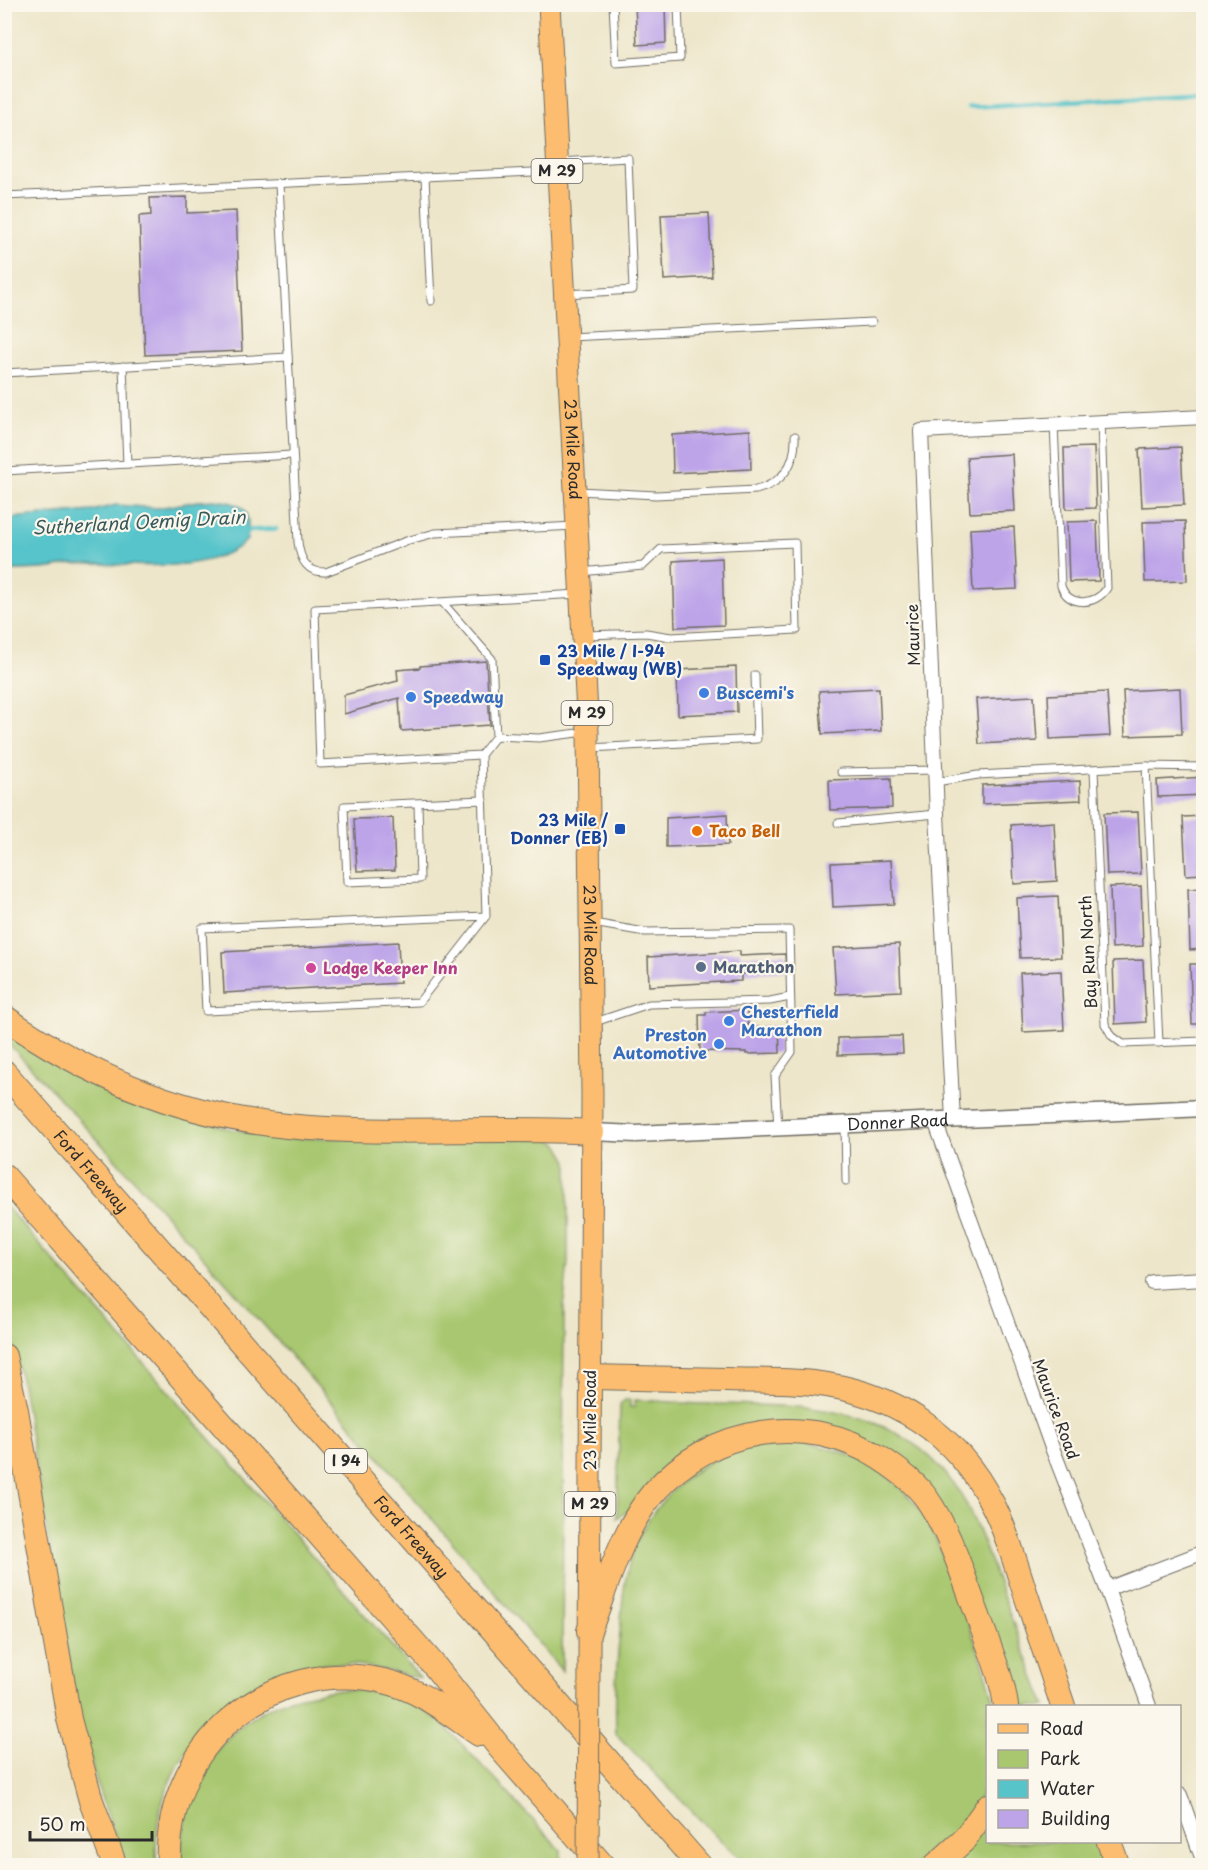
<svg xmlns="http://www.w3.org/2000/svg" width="1208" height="1870" font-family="'Playpen Sans',sans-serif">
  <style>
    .green { fill: #a8c76f; stroke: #6a794d; stroke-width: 1.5 }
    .water { fill: #57c4ca; stroke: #41787a; stroke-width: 1.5 }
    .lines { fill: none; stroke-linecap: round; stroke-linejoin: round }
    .stream { stroke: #57c4ca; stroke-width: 4.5 }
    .building { fill: #bda4e9 }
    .service-casing { stroke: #6f6c63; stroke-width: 9 }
    .minor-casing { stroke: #6f6c63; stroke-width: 16 }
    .tertiary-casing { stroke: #6f6c63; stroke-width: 19 }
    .primary-casing { stroke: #6f6c63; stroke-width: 23 }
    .motorway-casing { stroke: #6f6c63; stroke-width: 26 }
    .service { stroke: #fff; stroke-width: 7 }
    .minor { stroke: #fff; stroke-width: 14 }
    .tertiary { stroke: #fff; stroke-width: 16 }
    .primary { stroke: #fcbd6f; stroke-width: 21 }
    .motorway { stroke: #fcbd6f; stroke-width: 24 }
    .primary-bridge-casing { stroke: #6f6c63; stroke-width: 23; stroke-linecap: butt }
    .primary-bridge { stroke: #fcbd6f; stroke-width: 21 }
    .transit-dot { fill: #1a4fb4; stroke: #fbf7ec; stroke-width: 2 }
    .shop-dot { fill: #3f7fe0; stroke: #fbf7ec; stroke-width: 2 }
    .food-dot { fill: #e8710a; stroke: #fbf7ec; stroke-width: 2 }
    .service-dot { fill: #5c6f8a; stroke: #fbf7ec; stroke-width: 2 }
    .hotel-dot { fill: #d1479c; stroke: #fbf7ec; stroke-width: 2 }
    .labels { text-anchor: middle; stroke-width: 4.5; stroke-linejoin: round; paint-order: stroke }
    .shield { fill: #fbf7ec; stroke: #696865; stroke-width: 1.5 }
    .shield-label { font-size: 15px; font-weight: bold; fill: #2b2b2b }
    .street-label { font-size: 16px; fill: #2b2b2b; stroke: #fbf7ec }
    .transit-label { font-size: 16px; font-weight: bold; fill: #164399; stroke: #fbf7ec; text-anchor: start }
    .shop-label { font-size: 16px; font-weight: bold; fill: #366cbe; stroke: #fbf7ec; text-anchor: start }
    .food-label { font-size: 16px; font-weight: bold; fill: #c56008; stroke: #fbf7ec; text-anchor: start }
    .service-label { font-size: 16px; font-weight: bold; fill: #4e5e75; stroke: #fbf7ec; text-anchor: start }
    .hotel-label { font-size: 16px; font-weight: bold; fill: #b23c85; stroke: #fbf7ec; text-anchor: start }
    .water-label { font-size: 18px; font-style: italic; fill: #38595b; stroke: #fbf7ec }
  </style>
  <rect width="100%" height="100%" fill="#fbf7ec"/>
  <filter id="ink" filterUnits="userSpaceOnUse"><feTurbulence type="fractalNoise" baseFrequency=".0167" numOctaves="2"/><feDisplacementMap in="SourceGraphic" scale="12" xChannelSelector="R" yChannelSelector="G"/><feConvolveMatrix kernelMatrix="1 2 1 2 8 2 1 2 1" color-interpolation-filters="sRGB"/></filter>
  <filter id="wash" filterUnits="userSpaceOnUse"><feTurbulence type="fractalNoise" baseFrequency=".008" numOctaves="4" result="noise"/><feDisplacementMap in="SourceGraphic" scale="24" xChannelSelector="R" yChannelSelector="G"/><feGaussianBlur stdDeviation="1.35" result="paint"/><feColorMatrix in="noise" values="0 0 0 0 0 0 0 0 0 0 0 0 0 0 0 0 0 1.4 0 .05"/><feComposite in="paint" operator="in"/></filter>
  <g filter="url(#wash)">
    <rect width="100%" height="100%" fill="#ede6ca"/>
    <!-- green -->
    <g class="green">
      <path d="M 4,1033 L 78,1075 L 226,1128 L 257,1134 L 292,1138 L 550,1139 L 558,1144 L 568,1161 L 568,1261 L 564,1302 L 562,1671 C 380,1457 197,1244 5,1040 Z"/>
      <path d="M 4,1204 L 420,1678 C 389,1672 357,1661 325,1664 C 229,1676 146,1766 157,1865 L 126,1865 L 101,1797 L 79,1719 L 21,1379 L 5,1317 Z"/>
      <path d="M 625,1400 L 630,1400 L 630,1407 L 635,1407 L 635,1400 C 659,1400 683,1404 707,1404 C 807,1406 907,1401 964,1500 C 978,1525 987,1553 997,1580 C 1013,1622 1029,1665 1046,1706 L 1015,1706 L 921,1481 L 775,1423 L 617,1518 L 620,1404 Z"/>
      <path d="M 797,1442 C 850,1449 901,1474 927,1522 C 941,1546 949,1573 959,1598 C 972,1634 987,1669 995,1706 L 988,1706 C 987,1726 991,1759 987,1777 C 981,1811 943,1848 915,1865 L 753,1865 L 740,1858 L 723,1843 L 616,1734 C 615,1700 616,1667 620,1633 C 622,1609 623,1584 630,1561 C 646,1504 695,1461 751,1446 C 765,1443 782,1443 797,1442 Z"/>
      <path d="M 334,1690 L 358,1690 L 380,1693 L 403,1699 L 423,1709 L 442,1723 L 561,1850 L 561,1866 L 182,1866 C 178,1795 216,1727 284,1701 C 300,1695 317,1693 334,1690 Z"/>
      <path d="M 987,1821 L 988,1842 L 1098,1842 L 1107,1866 L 948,1866 Z"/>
    </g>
    <!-- water -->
    <path class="water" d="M 215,500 C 246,503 251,510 247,540 C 207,578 125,562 73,564 C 66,564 58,567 51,568 C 35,570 20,570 5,570 L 5,520 L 21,517 L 92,511 L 116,505 L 158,508 L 198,501 Z"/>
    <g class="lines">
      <!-- stream -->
      <g class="stream">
        <path d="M 968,107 L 1204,93"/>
        <path d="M 244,531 L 276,529"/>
      </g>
    </g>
    <g id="blocks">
      <!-- building -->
      <g class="building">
        <path d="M 635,4 L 665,4 L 666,43 L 637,45 Z"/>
        <path d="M 187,197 L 187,213 L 236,211 L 242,351 L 145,355 L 139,216 L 151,215 L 150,198 Z"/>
        <path d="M 709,213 L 712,277 L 664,280 L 661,215 Z"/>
        <path d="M 750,430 L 751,469 L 673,473 L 672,435 Z"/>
        <path d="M 1094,447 L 1096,508 L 1066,509 L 1064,448 Z"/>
        <path d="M 1181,447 L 1184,505 L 1142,507 L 1139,449 Z"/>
        <path d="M 1012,454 L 1015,511 L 970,513 L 967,457 Z"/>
        <path d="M 1097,521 L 1099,581 L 1069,582 L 1067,522 Z"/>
        <path d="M 1185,521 L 1187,581 L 1145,582 L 1143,522 Z"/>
        <path d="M 1014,527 L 1017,589 L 973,591 L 970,529 Z"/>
        <path d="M 722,558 L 724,625 L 675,627 L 673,561 Z"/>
        <path d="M 486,661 L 490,725 L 401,731 L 399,698 L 344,714 L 344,695 L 398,681 L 397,670 L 420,668 L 420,666 Z"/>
        <path d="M 736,667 L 737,712 L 678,715 L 677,670 Z"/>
        <path d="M 879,688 L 881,731 L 822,734 L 819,691 Z"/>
        <path d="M 1180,688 L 1182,734 L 1125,736 L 1123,691 Z"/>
        <path d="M 1107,692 L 1110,736 L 1050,739 L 1048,695 Z"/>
        <path d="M 1034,696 L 1037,741 L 979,744 L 976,699 Z"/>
        <path d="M 1204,777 L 1204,795 L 1158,797 L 1157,780 Z"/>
        <path d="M 891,778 L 892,808 L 830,810 L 829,780 Z"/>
        <path d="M 1080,781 L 1081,800 L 982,804 L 982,785 Z"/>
        <path d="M 1138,812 L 1141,874 L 1107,875 L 1104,813 Z"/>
        <path d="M 727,814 L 728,845 L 666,847 L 666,818 Z"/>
        <path d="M 1204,816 L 1204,874 L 1186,875 L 1183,817 Z"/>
        <path d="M 393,818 L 395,870 L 357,871 L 354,819 Z"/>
        <path d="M 1054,822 L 1057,881 L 1014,884 L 1011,825 Z"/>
        <path d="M 891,860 L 894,904 L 833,907 L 831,863 Z"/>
        <path d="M 1141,886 L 1143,946 L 1112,948 L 1110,887 Z"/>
        <path d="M 1204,888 L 1204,949 L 1190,950 L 1188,889 Z"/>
        <path d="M 1058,896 L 1061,957 L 1020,958 L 1017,898 Z"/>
        <path d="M 398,942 L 400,983 L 224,993 L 222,952 Z"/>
        <path d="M 899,944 L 901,991 L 836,994 L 833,948 Z"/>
        <path d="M 740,951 L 740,956 L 785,954 L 786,971 L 741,974 L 741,981 L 649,986 L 648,957 Z"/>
        <path d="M 1143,960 L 1146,1022 L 1115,1024 L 1113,961 Z"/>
        <path d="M 1190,964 L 1204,964 L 1204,1024 L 1192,1024 Z"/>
        <path d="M 1061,971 L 1064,1030 L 1023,1032 L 1020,973 Z"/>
        <path d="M 747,1010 L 748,1028 L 779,1026 L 780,1053 L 746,1054 L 746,1052 L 700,1051 L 699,1015 L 706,1015 L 706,1012 Z"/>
        <path d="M 902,1036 L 903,1053 L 838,1055 L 838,1038 Z"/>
      </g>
    </g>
  </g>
  <g filter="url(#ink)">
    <use href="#blocks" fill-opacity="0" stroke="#6f6c63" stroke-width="1.5"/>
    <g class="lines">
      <defs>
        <g id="service">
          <path d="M 613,4 L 616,63 L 680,58 L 678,4"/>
          <path d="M 560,162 L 628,158 L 633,290 L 566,294"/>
          <path d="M 425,177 L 431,301"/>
          <path d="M 279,184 L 298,542 C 300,559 306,573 326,572 L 406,541 L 435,533 L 575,526"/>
          <path d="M 4,196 L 554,171"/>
          <path d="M 569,337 L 872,322"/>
          <path d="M 123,366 L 127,464"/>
          <path d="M 4,373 L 288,357"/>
          <path d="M 1054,424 L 1061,586 C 1068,607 1096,606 1107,588 L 1101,421"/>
          <path d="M 4,471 L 292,455"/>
          <path d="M 578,491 L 656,495 L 756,490 C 783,483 796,464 795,436"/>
          <path d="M 581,572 L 643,566 L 661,549 L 795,543 L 797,630 L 671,637 L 646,633 L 585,635"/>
          <path d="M 579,594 L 315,609 L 320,764 L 481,755 L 496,736 L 539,738 L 585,732"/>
          <path d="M 443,603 L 492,659 L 496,736"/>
          <path d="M 590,748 L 757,739 L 755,675"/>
          <path d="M 481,755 L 486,916 L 419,1002 L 206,1011 L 202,928 L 486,916"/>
          <path d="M 1146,766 L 1159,1043"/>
          <path d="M 1094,770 L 1105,1024 L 1112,1036 L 1123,1044 L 1204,1041"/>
          <path d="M 841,772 L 935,770"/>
          <path d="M 936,782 L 978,775 L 1146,766 L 1204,767"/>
          <path d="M 418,803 L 420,879 L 347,882 L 344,806 L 483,800"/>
          <path d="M 838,823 L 937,814"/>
          <path d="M 593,923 L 645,932 L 789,930 L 792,1052 L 775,1076 L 778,1128"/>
          <path d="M 595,1022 L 649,1004 L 770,1001 L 790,997"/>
          <path d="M 845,1125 L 846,1181"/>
        </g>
        <g id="minor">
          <path d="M 953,1120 L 937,814 L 921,431 L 1204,417"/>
          <path d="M 935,1121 L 1051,1445 L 1107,1589 L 1149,1706"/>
          <path d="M 1152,1282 L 1204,1279"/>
          <path d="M 1107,1589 L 1204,1552"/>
          <path d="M 1180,1795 L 1204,1863"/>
        </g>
        <g id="tertiary">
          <path id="s1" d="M 592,1132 L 636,1134 L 1204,1108"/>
        </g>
        <g id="primary">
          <path id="s2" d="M 549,4 L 588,732 L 592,1094 L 589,1662"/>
        </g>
        <g id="motorway">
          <path d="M 4,1017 C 88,1076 184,1116 287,1126 C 388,1136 491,1126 592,1132"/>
          <path id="s3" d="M 4,1072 L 700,1866"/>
          <path d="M 4,1176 L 433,1664 L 500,1748 L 603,1866"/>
          <path d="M 4,1356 L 16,1410 L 69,1719 L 91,1801 L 115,1866"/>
          <path d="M 590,1377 C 636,1378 681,1379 727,1380 C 755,1381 784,1380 813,1383 C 893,1392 956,1432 993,1505 C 1006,1530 1014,1559 1023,1586 C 1036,1626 1050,1666 1063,1706"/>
          <path d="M 589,1631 C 607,1585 621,1531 654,1492 C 711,1427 806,1411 880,1458 C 897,1469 915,1482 927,1499 C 951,1534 963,1577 978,1616 C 988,1645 1002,1675 1006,1706"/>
          <path d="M 1109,1842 L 1118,1866"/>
          <path d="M 169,1866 C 163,1748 268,1655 384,1681 C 420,1689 449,1714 479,1734"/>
          <path d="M 935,1866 L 963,1841 L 988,1806"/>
        </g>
      </defs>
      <!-- service casing -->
      <use href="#service" class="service-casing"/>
      <!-- minor casing -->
      <use href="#minor" class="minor-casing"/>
      <!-- tertiary casing -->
      <use href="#tertiary" class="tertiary-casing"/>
      <!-- primary casing -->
      <use href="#primary" class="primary-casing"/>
      <!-- motorway casing -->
      <use href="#motorway" class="motorway-casing"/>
      <!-- service -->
      <use href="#service" class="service"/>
      <!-- minor -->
      <use href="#minor" class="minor"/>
      <!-- tertiary -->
      <use href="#tertiary" class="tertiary"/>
      <!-- primary -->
      <use href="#primary" class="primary"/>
      <!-- motorway -->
      <use href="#motorway" class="motorway"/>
      <defs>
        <path id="primary-bridge" d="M 588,1866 L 589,1662"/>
      </defs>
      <!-- primary-bridge casing -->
      <use href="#primary-bridge" class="primary-bridge-casing"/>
      <!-- primary-bridge -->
      <use href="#primary-bridge" class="primary-bridge"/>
    </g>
  </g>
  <!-- markers -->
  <g class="transit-dot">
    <rect x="539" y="654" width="12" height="12" rx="3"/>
    <rect x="614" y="823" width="12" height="12" rx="3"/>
  </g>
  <g class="shop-dot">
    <circle cx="704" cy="693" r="6"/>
    <circle cx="411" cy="697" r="6"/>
    <circle cx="729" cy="1021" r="6"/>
    <circle cx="719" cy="1044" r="6"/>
  </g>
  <circle class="food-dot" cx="697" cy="831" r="6"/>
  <circle class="service-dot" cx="701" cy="967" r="6"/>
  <circle class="hotel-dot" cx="311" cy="968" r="6"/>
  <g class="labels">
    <!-- shield labels -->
    <g class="shield">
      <rect x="531.5" y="159" width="51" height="24" rx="4.5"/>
      <rect x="561.5" y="701" width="51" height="24" rx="4.5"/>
      <rect x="325" y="1449" width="42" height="24" rx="4.5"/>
      <rect x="564.5" y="1492" width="51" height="24" rx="4.5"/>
    </g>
    <g class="shield-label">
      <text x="557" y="176">M 29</text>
      <text x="587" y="718">M 29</text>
      <text x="346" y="1466">I 94</text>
      <text x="590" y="1509">M 29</text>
    </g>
    <!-- street labels -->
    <g class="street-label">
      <text dy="6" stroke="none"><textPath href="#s2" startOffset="446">23 Mile Road</textPath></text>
      <text transform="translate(913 635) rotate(-92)" y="6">Maurice</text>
      <text dy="6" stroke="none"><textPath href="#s2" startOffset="932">23 Mile Road</textPath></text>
      <text transform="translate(1088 952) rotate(-93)" y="6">Bay Run North</text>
      <text dy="6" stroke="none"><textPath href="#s1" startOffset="306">Donner Road</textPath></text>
      <text dy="6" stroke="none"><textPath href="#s3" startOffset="132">Ford Freeway</textPath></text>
      <text transform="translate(1056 1409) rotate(70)" y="6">Maurice Road</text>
      <text transform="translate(590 1420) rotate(-90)" y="6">23 Mile Road</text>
      <text dy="6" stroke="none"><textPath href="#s3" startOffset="618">Ford Freeway</textPath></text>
    </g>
    <!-- transit labels -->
    <g class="transit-label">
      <text x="557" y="657">23 Mile / I-94<tspan x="557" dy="18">Speedway (WB)</tspan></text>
      <text x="608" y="826" text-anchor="end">23 Mile /<tspan x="608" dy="18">Donner (EB)</tspan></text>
    </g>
    <!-- shop labels -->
    <g class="shop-label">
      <text x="716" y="699">Buscemi's</text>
      <text x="423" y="703">Speedway</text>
      <text x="741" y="1018">Chesterfield<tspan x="741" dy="18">Marathon</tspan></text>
      <text x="707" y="1041" text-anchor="end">Preston<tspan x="707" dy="18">Automotive</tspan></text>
    </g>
    <!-- food labels -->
    <g class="food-label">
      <text x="709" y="837">Taco Bell</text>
    </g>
    <!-- service labels -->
    <g class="service-label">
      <text x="713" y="973">Marathon</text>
    </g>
    <!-- hotel labels -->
    <g class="hotel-label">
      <text x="323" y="974">Lodge Keeper Inn</text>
    </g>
    <!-- water labels -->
    <g class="water-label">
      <text transform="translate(139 523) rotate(-3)" y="6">Sutherland Oemig Drain</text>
    </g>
  </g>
  <!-- margin -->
  <rect width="1208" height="1870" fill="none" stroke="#fbf7ec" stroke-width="24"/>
  <!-- legend -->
  <rect x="986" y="1705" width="195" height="138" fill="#fbf7ec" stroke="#a8a59f" stroke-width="1.5"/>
  <rect x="998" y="1724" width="30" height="9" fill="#fcbd6f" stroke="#a8a59f" stroke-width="1.5"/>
  <text x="1040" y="1735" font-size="18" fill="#2b2b2b">Road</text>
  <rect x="998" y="1750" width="30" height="18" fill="#a8c76f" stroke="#a8a59f" stroke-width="1.5"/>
  <text x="1040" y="1765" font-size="18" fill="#2b2b2b">Park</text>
  <rect x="998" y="1780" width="30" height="18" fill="#57c4ca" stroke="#a8a59f" stroke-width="1.5"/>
  <text x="1040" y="1795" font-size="18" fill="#2b2b2b">Water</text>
  <rect x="998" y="1810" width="30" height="18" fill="#bda4e9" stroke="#a8a59f" stroke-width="1.5"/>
  <text x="1040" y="1825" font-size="18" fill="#2b2b2b">Building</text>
  <!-- scale -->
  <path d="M30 1831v9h122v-9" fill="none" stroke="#2b2b2b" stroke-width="3"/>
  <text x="39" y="1831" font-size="18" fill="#2b2b2b" stroke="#fbf7ec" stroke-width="4.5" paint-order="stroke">50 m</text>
</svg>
